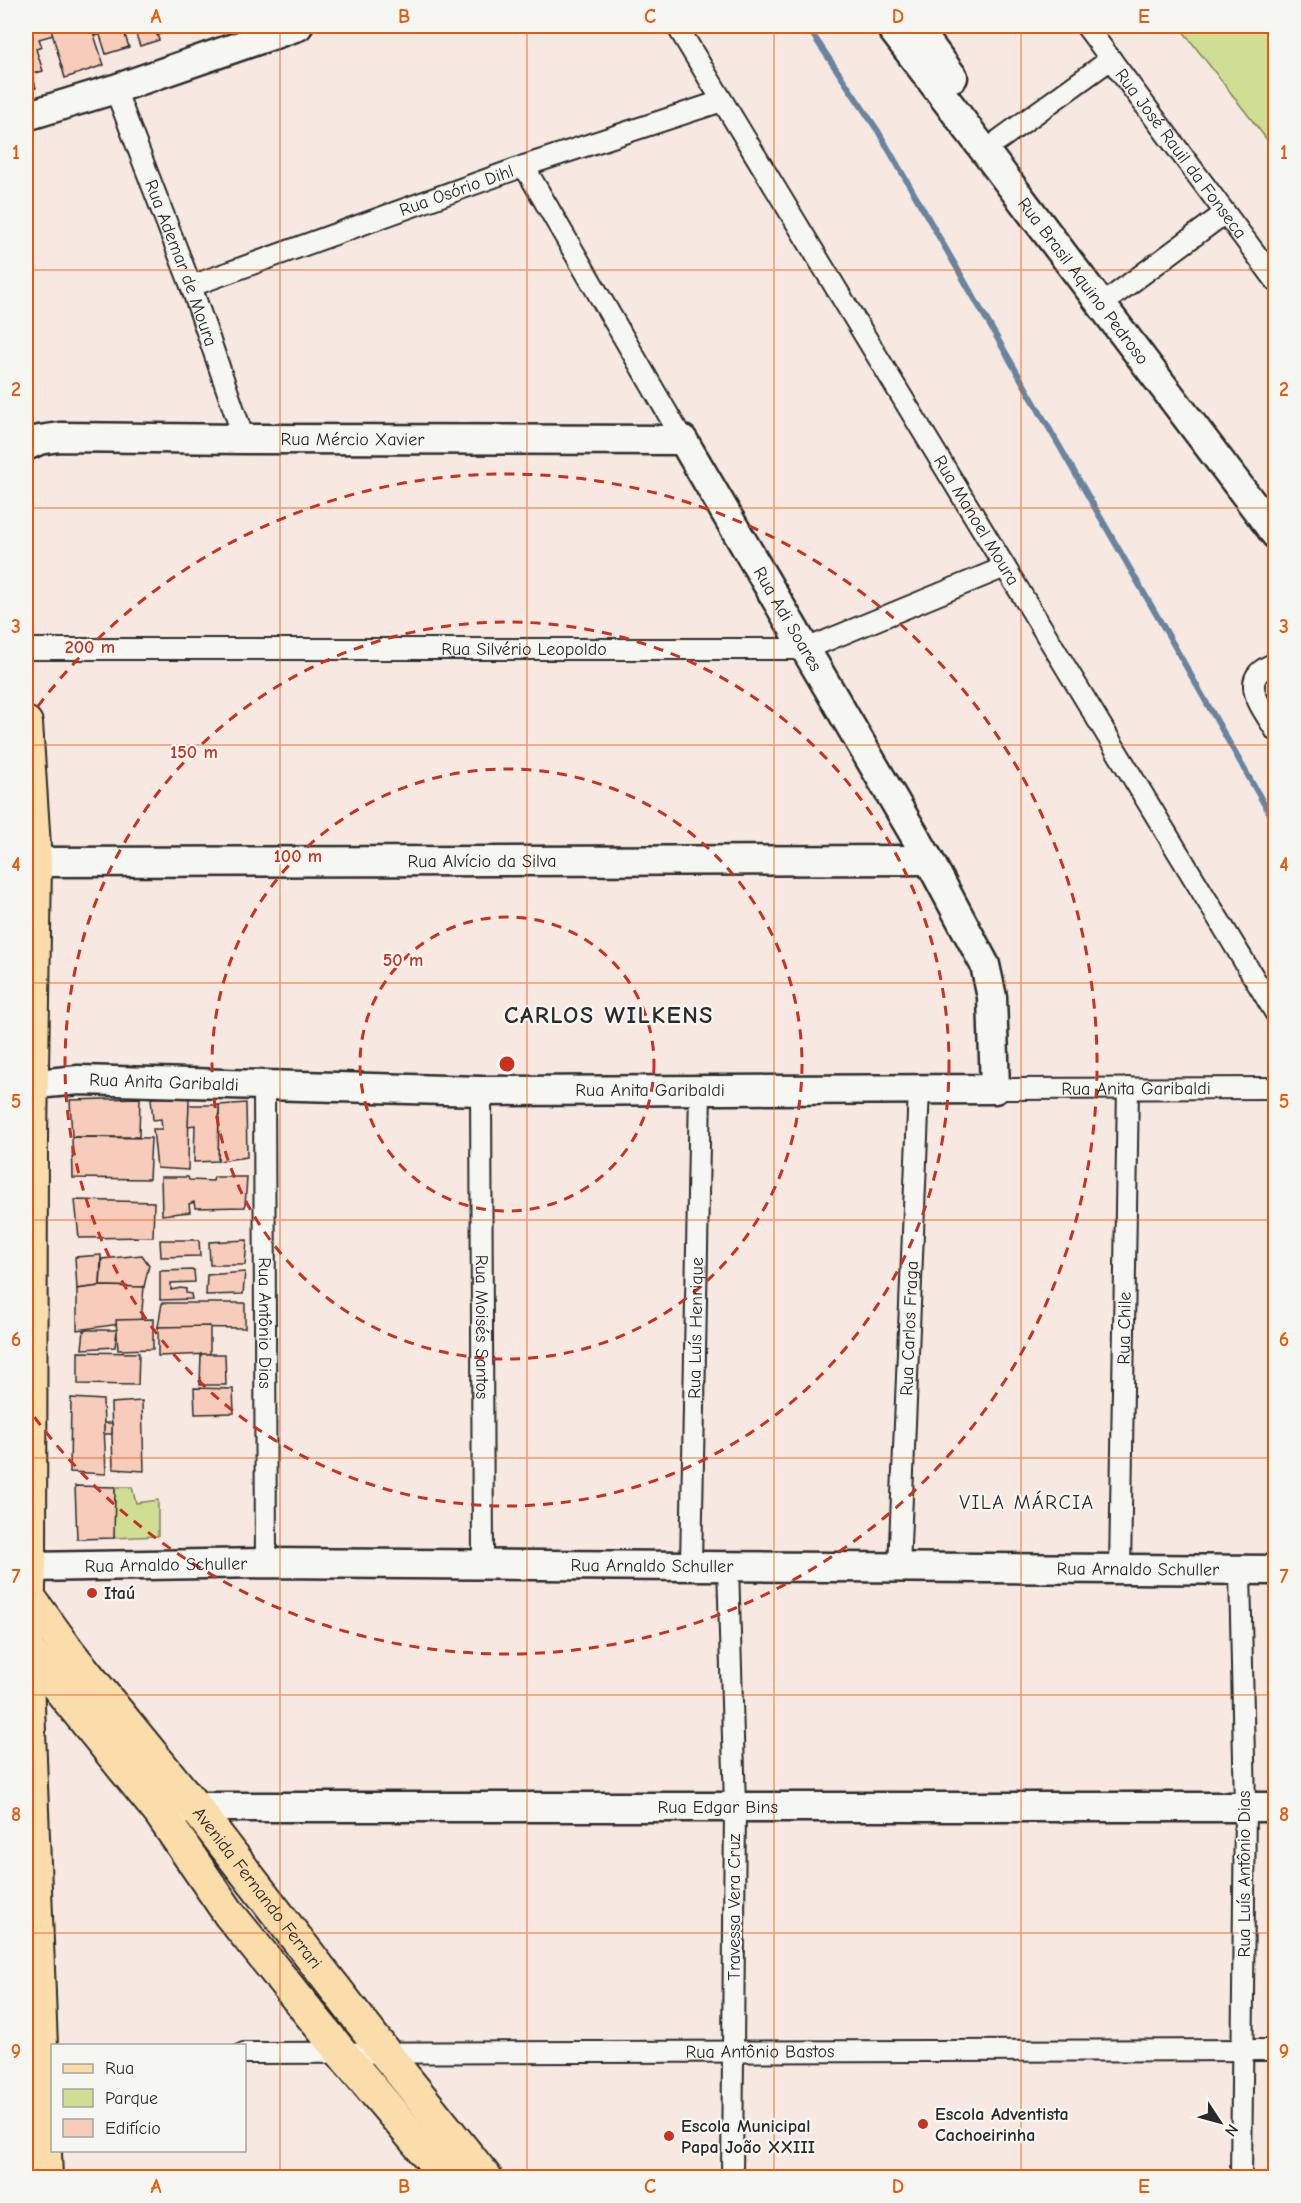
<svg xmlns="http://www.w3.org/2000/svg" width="1301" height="2203" font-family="'Comic Neue',sans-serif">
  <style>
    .green { fill: #cfde92; stroke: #7d845e; stroke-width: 1.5 }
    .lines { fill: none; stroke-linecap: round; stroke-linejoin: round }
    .stream { stroke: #69849f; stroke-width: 6 }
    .building { fill: #f8ccba; stroke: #2b2b2b; stroke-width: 1.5 }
    .street-casing { stroke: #2b2b2b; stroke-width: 24 }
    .secondary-casing { stroke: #2b2b2b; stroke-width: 33 }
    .primary-casing { stroke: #2b2b2b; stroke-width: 36 }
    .street { stroke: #f6f6f2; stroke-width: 20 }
    .secondary { stroke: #f6f6f2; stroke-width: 28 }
    .primary { stroke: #faddab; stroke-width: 32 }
    .grid { fill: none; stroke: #e8590c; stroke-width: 1.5; stroke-opacity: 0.55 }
    .ring { fill: none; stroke: #c8321e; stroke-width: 3; stroke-dasharray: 10 8 }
    .poi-dot { fill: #c8321e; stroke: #f6f6f2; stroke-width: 2 }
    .labels { text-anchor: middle; stroke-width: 4.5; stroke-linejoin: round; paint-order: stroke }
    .street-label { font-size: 18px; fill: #2b2b2b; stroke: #f6f6f2 }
    .poi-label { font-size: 18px; font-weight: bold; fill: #2b2b2b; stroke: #f6f6f2; text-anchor: start }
    .neighbourhood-label { font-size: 20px; letter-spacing: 1.5px; fill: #2b2b2b; stroke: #f6f6f2 }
    .district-label { font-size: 24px; font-weight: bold; letter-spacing: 1.5px; fill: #2b2b2b; stroke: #f6f6f2 }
    .centre { fill: #c8321e; stroke: #f6f6f2; stroke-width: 3 }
    .ring-label { font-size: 18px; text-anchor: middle; font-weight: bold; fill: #c8321e; stroke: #f6f6f2; stroke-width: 4.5; stroke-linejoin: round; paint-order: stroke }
    .neatline { fill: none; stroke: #e8590c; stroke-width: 2 }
    .grid-label { font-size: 20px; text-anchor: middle; font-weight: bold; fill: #e8590c }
  </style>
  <rect width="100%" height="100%" fill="#f7e9e1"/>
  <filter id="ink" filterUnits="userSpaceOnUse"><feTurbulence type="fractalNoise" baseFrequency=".0167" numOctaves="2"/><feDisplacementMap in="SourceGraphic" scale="12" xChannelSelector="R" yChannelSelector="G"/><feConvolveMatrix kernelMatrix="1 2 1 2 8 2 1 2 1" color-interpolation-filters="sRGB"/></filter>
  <g filter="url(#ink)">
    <!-- green -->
    <g class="green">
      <path d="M 1179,26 L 1275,26 L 1275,150 Z"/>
      <path d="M 115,1487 L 132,1487 L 136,1503 L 158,1500 L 158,1536 L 114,1538 Z"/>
    </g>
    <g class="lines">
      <!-- stream -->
      <path class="stream" d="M 807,26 L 878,131 L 1167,633 L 1276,825"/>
    </g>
    <!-- building -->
    <g class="building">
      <path d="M 26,26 L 50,26 L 53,35 L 39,39 L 42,47 L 36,49 L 43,71 L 32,74 L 26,53 Z"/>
      <path d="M 50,26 L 91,26 L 104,65 L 65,78 Z"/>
      <path d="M 91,26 L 104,26 L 104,32 L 109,31 L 107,26 L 122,26 L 129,47 L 106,54 L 100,35 L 95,36 Z"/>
      <path d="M 133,26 L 154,26 L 159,40 L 140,46 Z"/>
      <path d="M 154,26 L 188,26 L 157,35 Z"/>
      <path d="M 26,53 L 36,88 L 26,91 Z"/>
      <path d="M 189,1097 L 188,1170 L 157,1168 L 153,1129 L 162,1129 L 161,1119 L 153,1120 L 151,1098 Z"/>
      <path d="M 140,1098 L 139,1137 L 72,1137 L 70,1100 Z"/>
      <path d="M 246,1103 L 247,1157 L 218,1161 L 219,1105 Z"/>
      <path d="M 189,1105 L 219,1105 L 218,1161 L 194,1162 L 195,1125 L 188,1126 Z"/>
      <path d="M 72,1137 L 151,1138 L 149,1179 L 73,1178 Z"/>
      <path d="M 161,1177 L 188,1177 L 189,1180 L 213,1181 L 214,1177 L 247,1177 L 245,1207 L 195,1208 L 194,1202 L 189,1204 L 190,1212 L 162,1215 Z"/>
      <path d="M 75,1200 L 154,1202 L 153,1237 L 79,1238 Z"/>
      <path d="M 160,1240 L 199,1240 L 200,1256 L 161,1257 Z"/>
      <path d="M 247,1240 L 245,1265 L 210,1265 L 209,1242 Z"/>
      <path d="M 101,1255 L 100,1286 L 77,1289 L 75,1257 Z"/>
      <path d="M 142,1255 L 149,1265 L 144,1287 L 100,1286 L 102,1259 Z"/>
      <path d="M 194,1270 L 195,1282 L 171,1283 L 171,1290 L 180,1288 L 186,1289 L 186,1293 L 191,1294 L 192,1299 L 160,1300 L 160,1271 Z"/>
      <path d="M 245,1272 L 243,1294 L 206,1295 L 207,1275 Z"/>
      <path d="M 100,1286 L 144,1287 L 141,1321 L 77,1330 L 77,1289 Z"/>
      <path d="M 162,1303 L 245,1303 L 245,1328 L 158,1327 Z"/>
      <path d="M 153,1319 L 153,1349 L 118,1350 L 116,1320 Z"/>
      <path d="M 210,1326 L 210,1354 L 158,1356 L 158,1327 Z"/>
      <path d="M 84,1330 L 117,1330 L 115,1347 L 82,1349 Z"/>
      <path d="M 78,1352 L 139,1353 L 138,1385 L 78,1384 Z"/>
      <path d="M 201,1354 L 225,1354 L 226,1385 L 200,1385 Z"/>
      <path d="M 194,1388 L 233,1389 L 234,1413 L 195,1414 Z"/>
      <path d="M 71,1398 L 103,1400 L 106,1474 L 70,1472 Z"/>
      <path d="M 142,1401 L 144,1471 L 113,1469 L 111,1403 Z"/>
      <rect x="104" y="1423" width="8" height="11"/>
      <path d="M 75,1486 L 115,1487 L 114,1538 L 77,1539 Z"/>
    </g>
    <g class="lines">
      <defs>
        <g id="street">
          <path id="s1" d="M 677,26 L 1276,1014"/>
          <path id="s2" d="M 1086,26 L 1276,281"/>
          <path id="s3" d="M 115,89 L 191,286 L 244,439"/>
          <path d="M 999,140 L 1111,59"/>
          <path d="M 524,166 L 683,440"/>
          <path id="s4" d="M 191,286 L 524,166 L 722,101"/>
          <path d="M 1101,305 L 1225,213"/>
          <path id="s5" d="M 26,649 L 806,649 L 1005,567"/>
          <path d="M 1276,663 C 1235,677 1261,706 1276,731"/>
          <path id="s6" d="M 264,1085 L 266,1563"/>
          <path id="s7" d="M 995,1089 L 1276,1088"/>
          <path id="s8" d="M 481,1091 L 483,1563"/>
          <path id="s9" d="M 691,1565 L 700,1090"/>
          <path d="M 728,1565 L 735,1806 L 732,2178"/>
          <path id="s10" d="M 899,1568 L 919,1089"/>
          <path id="s11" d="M 1120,1570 L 1128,1088"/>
          <path d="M 1240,1570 L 1245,1807 L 1241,2178"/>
          <path id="s12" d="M 244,2053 L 1276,2050"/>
        </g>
        <g id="secondary">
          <path id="s13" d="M 890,26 L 1276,535"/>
          <path d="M 915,26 L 953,77"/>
          <path d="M 26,116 L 115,89 L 298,26"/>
          <path id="s14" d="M 26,446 L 39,440 L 60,437 L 244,439 L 683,440 L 929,860 L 985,965 L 992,997 L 995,1089 L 481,1091 L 79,1080 L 26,1085"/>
          <path id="s15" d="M 35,862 L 929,860"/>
          <path id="s16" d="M 30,1567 L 266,1563 L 1276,1570"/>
          <path id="s17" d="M 176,1810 L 195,1807 L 1276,1807"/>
        </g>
        <g id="primary">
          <path d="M 26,723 L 35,862 L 31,1139 L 30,1567 L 26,1645"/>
          <path id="s18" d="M 26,1593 L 71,1655 L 195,1807 L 385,2053 L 486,2178"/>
          <path d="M 26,1648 L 160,1813 L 230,1915 L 341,2052 L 447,2178"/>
          <path d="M 26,1653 L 46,2178"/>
        </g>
      </defs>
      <!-- street casing -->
      <use href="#street" class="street-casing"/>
      <!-- secondary casing -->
      <use href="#secondary" class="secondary-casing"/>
      <!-- primary casing -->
      <use href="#primary" class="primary-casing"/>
      <!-- street -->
      <use href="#street" class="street"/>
      <!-- secondary -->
      <use href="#secondary" class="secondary"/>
      <!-- primary -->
      <use href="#primary" class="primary"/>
    </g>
  </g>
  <!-- grid -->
  <path class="grid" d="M 280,26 L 280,2178M 527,26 L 527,2178M 774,26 L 774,2178M 1021,26 L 1021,2178M 26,270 L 1276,270M 26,508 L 1276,508M 26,745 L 1276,745M 26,983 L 1276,983M 26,1220 L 1276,1220M 26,1458 L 1276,1458M 26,1695 L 1276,1695M 26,1933 L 1276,1933"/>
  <!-- distance rings -->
  <g class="ring">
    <circle cx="507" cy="1064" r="147"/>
    <circle cx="507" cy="1064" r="295"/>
    <circle cx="507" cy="1064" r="442"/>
    <path d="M27 721A590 590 0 1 1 27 1407"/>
  </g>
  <!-- markers -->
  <g class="poi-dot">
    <circle cx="92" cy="1593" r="6"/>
    <circle cx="923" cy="2124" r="6"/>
    <circle cx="669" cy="2136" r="6"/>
  </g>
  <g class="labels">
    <!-- street labels -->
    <g class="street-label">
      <text dy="6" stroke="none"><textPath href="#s2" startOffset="159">Rua José Rauil da Fonseca</textPath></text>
      <text dy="6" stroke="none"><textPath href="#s4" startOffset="282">Rua Osório Dihl</textPath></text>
      <text dy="6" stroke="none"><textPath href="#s3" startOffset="186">Rua Ademar de Moura</textPath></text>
      <text dy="6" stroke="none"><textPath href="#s13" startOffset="320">Rua Brasil Aquino Pedroso</textPath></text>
      <text dy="6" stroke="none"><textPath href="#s14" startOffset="328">Rua Mércio Xavier</textPath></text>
      <text dy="6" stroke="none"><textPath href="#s1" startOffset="578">Rua Manoel Moura</textPath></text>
      <text dy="6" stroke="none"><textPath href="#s14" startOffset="866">Rua Adi Soares</textPath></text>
      <text dy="6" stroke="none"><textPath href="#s5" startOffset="498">Rua Silvério Leopoldo</textPath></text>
      <text dy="6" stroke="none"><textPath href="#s15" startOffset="447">Rua Alvício da Silva</textPath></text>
      <text transform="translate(164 1082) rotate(2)" y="6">Rua Anita Garibaldi</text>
      <text dy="6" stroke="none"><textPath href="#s7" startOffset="141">Rua Anita Garibaldi</textPath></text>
      <text x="650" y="1096">Rua Anita Garibaldi</text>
      <text dy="6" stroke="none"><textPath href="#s6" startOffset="238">Rua Antônio Dias</textPath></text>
      <text dy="6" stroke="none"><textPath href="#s8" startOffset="236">Rua Moisés Santos</textPath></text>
      <text dy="6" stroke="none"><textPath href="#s9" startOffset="237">Rua Luís Henrique</textPath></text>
      <text dy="6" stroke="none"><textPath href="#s10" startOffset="240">Rua Carlos Fraga</textPath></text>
      <text dy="6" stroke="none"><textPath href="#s11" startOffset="242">Rua Chile</textPath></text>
      <text dy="6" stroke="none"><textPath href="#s16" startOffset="136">Rua Arnaldo Schuller</textPath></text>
      <text dy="6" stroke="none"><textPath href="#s16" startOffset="622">Rua Arnaldo Schuller</textPath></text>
      <text dy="6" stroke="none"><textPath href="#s16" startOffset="1108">Rua Arnaldo Schuller</textPath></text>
      <text dy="6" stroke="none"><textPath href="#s17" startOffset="542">Rua Edgar Bins</textPath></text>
      <text transform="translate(1244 1874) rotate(-90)" y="6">Rua Luís Antônio Dias</text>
      <text dy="6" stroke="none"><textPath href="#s18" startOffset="375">Avenida Fernando Ferrari</textPath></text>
      <text transform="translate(734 1907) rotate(-90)" y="6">Travessa Vera Cruz</text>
      <text dy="6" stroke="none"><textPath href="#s12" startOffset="516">Rua Antônio Bastos</textPath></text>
    </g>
    <!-- poi labels -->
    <g class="poi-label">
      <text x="104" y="1599">Itaú</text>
      <text x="935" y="2120">Escola Adventista<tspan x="935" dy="21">Cachoeirinha</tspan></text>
      <text x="681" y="2132">Escola Municipal<tspan x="681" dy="21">Papa João XXIII</tspan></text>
    </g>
    <!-- neighbourhood labels -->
    <g class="neighbourhood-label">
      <text x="1027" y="1509">VILA MÁRCIA</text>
    </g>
    <!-- district labels -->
    <g class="district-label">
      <text x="609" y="1023">CARLOS WILKENS</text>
    </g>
  </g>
  <circle cx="507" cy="1064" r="9" class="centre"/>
  <g class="ring-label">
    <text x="90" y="653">200 m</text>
    <text x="194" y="758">150 m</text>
    <text x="298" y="862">100 m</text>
    <text x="403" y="966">50 m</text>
  </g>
  <!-- margin -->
  <rect width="1301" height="2203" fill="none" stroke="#f6f6f2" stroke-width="66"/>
  <!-- legend -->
  <rect x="51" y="2044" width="195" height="108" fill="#f6f6f2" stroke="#a5a5a2" stroke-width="1.5"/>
  <rect x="63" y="2064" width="30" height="9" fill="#faddab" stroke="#a5a5a2" stroke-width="1.5"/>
  <text x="105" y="2074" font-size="18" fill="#2b2b2b">Rua</text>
  <rect x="63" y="2089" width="30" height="18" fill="#cfde92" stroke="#a5a5a2" stroke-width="1.5"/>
  <text x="105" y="2104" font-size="18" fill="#2b2b2b">Parque</text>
  <rect x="63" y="2119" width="30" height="18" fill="#f8ccba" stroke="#a5a5a2" stroke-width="1.5"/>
  <text x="105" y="2134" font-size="18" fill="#2b2b2b">Edifício</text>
  <!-- north arrow -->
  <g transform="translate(1220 2122) rotate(126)" stroke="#f6f6f2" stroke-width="4.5" paint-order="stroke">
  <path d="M0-4.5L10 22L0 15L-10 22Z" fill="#2b2b2b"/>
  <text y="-9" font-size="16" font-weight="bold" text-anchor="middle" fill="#2b2b2b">N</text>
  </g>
  <rect x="33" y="33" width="1235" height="2137" class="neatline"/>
  <g class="grid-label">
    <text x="156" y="23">A</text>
    <text x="404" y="23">B</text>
    <text x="650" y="23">C</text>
    <text x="898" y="23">D</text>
    <text x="1144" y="23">E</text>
    <text x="16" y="159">1</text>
    <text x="1284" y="159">1</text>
    <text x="16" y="396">2</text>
    <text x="1284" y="396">2</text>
    <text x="16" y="633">3</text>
    <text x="1284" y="633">3</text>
    <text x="16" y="871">4</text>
    <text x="1284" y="871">4</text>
    <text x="16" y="1108">5</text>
    <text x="1284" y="1108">5</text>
    <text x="16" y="1346">6</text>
    <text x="1284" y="1346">6</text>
    <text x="16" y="1583">7</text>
    <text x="1284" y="1583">7</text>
    <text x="16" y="1821">8</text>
    <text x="1284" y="1821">8</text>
    <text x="16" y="2058">9</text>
    <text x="1284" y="2058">9</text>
    <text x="156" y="2193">A</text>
    <text x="404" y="2193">B</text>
    <text x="650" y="2193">C</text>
    <text x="898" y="2193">D</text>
    <text x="1144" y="2193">E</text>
  </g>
</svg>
